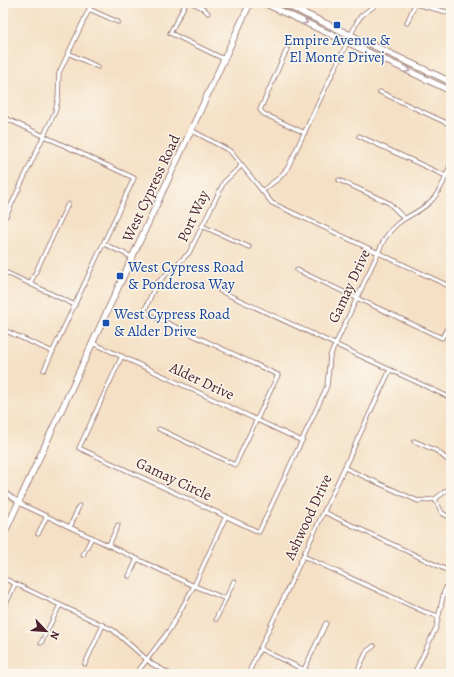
<svg xmlns="http://www.w3.org/2000/svg" width="454" height="677" font-family="Alegreya,serif">
  <style>
    .lines { fill: none; stroke-linecap: round; stroke-linejoin: round }
    .street-casing { stroke: #866361; stroke-width: 5 }
    .secondary-casing { stroke: #866361; stroke-width: 7 }
    .street { stroke: #fff; stroke-width: 3.5 }
    .secondary { stroke: #fff; stroke-width: 5.5 }
    .oneway { stroke: #ae9aa0 }
    .transit-dot { fill: #1a4fb4; stroke: #fbf7ec; stroke-width: 1.5 }
    .labels { text-anchor: middle; stroke-width: 3; stroke-linejoin: round; paint-order: stroke }
    .transit-label { font-size: 15px; fill: #164399; stroke: #fbf7ec; text-anchor: start }
    .street-label { font-size: 15px; fill: #4a1f2b; stroke: #fbf7ec }
  </style>
  <rect width="100%" height="100%" fill="#fbf7ec"/>
  <filter id="ink" filterUnits="userSpaceOnUse"><feTurbulence type="fractalNoise" baseFrequency=".025" numOctaves="2"/><feDisplacementMap in="SourceGraphic" scale="8" xChannelSelector="R" yChannelSelector="G"/><feConvolveMatrix kernelMatrix="1 2 1 2 8 2 1 2 1" color-interpolation-filters="sRGB"/></filter>
  <filter id="wash" filterUnits="userSpaceOnUse"><feTurbulence type="fractalNoise" baseFrequency=".012" numOctaves="4" result="noise"/><feDisplacementMap in="SourceGraphic" scale="16" xChannelSelector="R" yChannelSelector="G"/><feGaussianBlur stdDeviation="0.9" result="paint"/><feColorMatrix in="noise" values="0 0 0 0 0 0 0 0 0 0 0 0 0 0 0 0 0 1.4 0 .05"/><feComposite in="paint" operator="in"/></filter>
  <g filter="url(#wash)">
    <rect width="100%" height="100%" fill="#f5e0c5"/>
  </g>
  <g filter="url(#ink)">
    <g class="lines">
      <defs>
        <g id="street">
          <path d="M 186,3 L 170,33 L 224,59"/>
          <path d="M 192,3 L 203,8 L 208,13"/>
          <path d="M 411,3 L 451,13"/>
          <path d="M 89,9 L 118,22"/>
          <path d="M 407,23 L 415,4"/>
          <path d="M 287,49 L 260,110 L 264,114 L 305,133"/>
          <path d="M 68,53 L 98,67"/>
          <path d="M 380,92 L 451,125"/>
          <path d="M 3,117 L 134,178 L 44,370"/>
          <path d="M 191,130 L 230,151 L 272,203 L 451,287"/>
          <path d="M 359,136 L 446,176"/>
          <path d="M 339,180 L 389,203 L 404,218"/>
          <path d="M 262,191 L 279,178 L 287,169 L 357,22 L 361,16 L 378,3"/>
          <path d="M 6,216 L 55,112 L 58,99 L 59,73 L 92,3"/>
          <path d="M 202,226 L 249,247"/>
          <path d="M 104,244 L 132,257"/>
          <path d="M 297,270 L 442,338 L 451,321"/>
          <path d="M 3,271 L 75,305"/>
          <path d="M 30,284 L 68,204"/>
          <path d="M 220,291 L 451,398"/>
          <path d="M 3,337 L 6,331 L 53,352"/>
          <path d="M 93,343 L 302,441"/>
          <path d="M 122,356 L 79,448 L 259,532 L 323,395 L 327,386 L 330,356 L 384,240 C 399,216 410,219 429,203 C 441,192 446,177 451,162"/>
          <path d="M 159,429 L 235,465 L 278,375 L 144,312 L 156,284 L 189,253 L 224,182 L 242,165"/>
          <path d="M 414,441 L 437,451 L 451,463"/>
          <path d="M 345,468 L 418,501 L 435,499 L 451,487"/>
          <path d="M 3,491 L 23,505 L 190,584 L 226,599"/>
          <path d="M 435,499 L 442,513 L 451,518"/>
          <path d="M 324,512 L 451,572"/>
          <path d="M 70,527 L 79,506"/>
          <path d="M 38,534 L 47,516"/>
          <path d="M 109,545 L 118,525"/>
          <path d="M 83,555 L 92,537"/>
          <path d="M 303,556 L 425,612 L 438,616"/>
          <path d="M 129,576 L 137,559"/>
          <path d="M 3,578 L 113,630 L 152,664 L 170,674"/>
          <path d="M 3,610 L 15,584"/>
          <path d="M 216,619 L 234,581"/>
          <path d="M 41,643 L 60,605"/>
          <path d="M 260,649 L 313,674"/>
          <path d="M 85,664 L 103,625"/>
          <path d="M 136,674 L 170,629 L 194,586 L 226,516"/>
          <path d="M 248,674 L 390,370"/>
          <path d="M 302,674 L 326,623"/>
          <path d="M 356,674 L 367,651 L 374,646"/>
          <path d="M 414,674 L 436,628 L 444,592 L 451,577"/>
        </g>
        <g id="secondary">
          <path d="M 264,3 L 451,91"/>
          <path d="M 282,3 L 451,82"/>
          <path d="M 3,536 L 250,3"/>
        </g>
      </defs>
      <!-- street casing -->
      <use href="#street" class="street-casing"/>
      <!-- secondary casing -->
      <use href="#secondary" class="secondary-casing"/>
      <!-- street -->
      <use href="#street" class="street"/>
      <!-- secondary -->
      <use href="#secondary" class="secondary"/>
    </g>
    <!-- one-way arrows -->
    <defs><path id="oneway-chevron" d="M-2-3.5L2.5 0L-2 3.5" fill="none" stroke-width="1.6" stroke-linecap="round" stroke-linejoin="round"/></defs>
    <g class="oneway">
      <use href="#oneway-chevron" transform="translate(305 22) rotate(25)"/>
      <use href="#oneway-chevron" transform="translate(408 70) rotate(25)"/>
    </g>
  </g>
  <!-- markers -->
  <g class="transit-dot">
    <rect x="333" y="21" width="8" height="8" rx="2"/>
    <rect x="116" y="272" width="8" height="8" rx="2"/>
    <rect x="102" y="319" width="8" height="8" rx="2"/>
  </g>
  <g class="labels">
    <!-- transit labels -->
    <g class="transit-label">
      <text x="337" y="45" text-anchor="middle">Empire Avenue &amp;<tspan x="337" dy="17">El Monte Drivej</tspan></text>
      <text x="128" y="272">West Cypress Road<tspan x="128" dy="17">&amp; Ponderosa Way</tspan></text>
      <text x="114" y="319">West Cypress Road<tspan x="114" dy="17">&amp; Alder Drive</tspan></text>
    </g>
    <!-- street labels -->
    <g class="street-label">
      <text transform="translate(151 188) rotate(-65)" y="5">West Cypress Road</text>
      <text transform="translate(193 216) rotate(-65)" y="5">Port Way</text>
      <text transform="translate(349 286) rotate(-65)" y="5">Gamay Drive</text>
      <text transform="translate(202 381) rotate(25)" y="5">Alder Drive</text>
      <text transform="translate(174 479) rotate(25)" y="5">Gamay Circle</text>
      <text transform="translate(308 517) rotate(-65)" y="5">Ashwood Drive</text>
    </g>
  </g>
  <!-- margin -->
  <rect width="454" height="677" fill="none" stroke="#fbf7ec" stroke-width="16"/>
  <!-- north arrow -->
  <g transform="translate(46 631) rotate(115)" stroke="#fbf7ec" stroke-width="3" paint-order="stroke">
  <path d="M0-3L7 15L0 10L-7 15Z" fill="#4a1f2b"/>
  <text y="-6" font-size="11" font-weight="bold" text-anchor="middle" fill="#4a1f2b">N</text>
  </g>
</svg>
